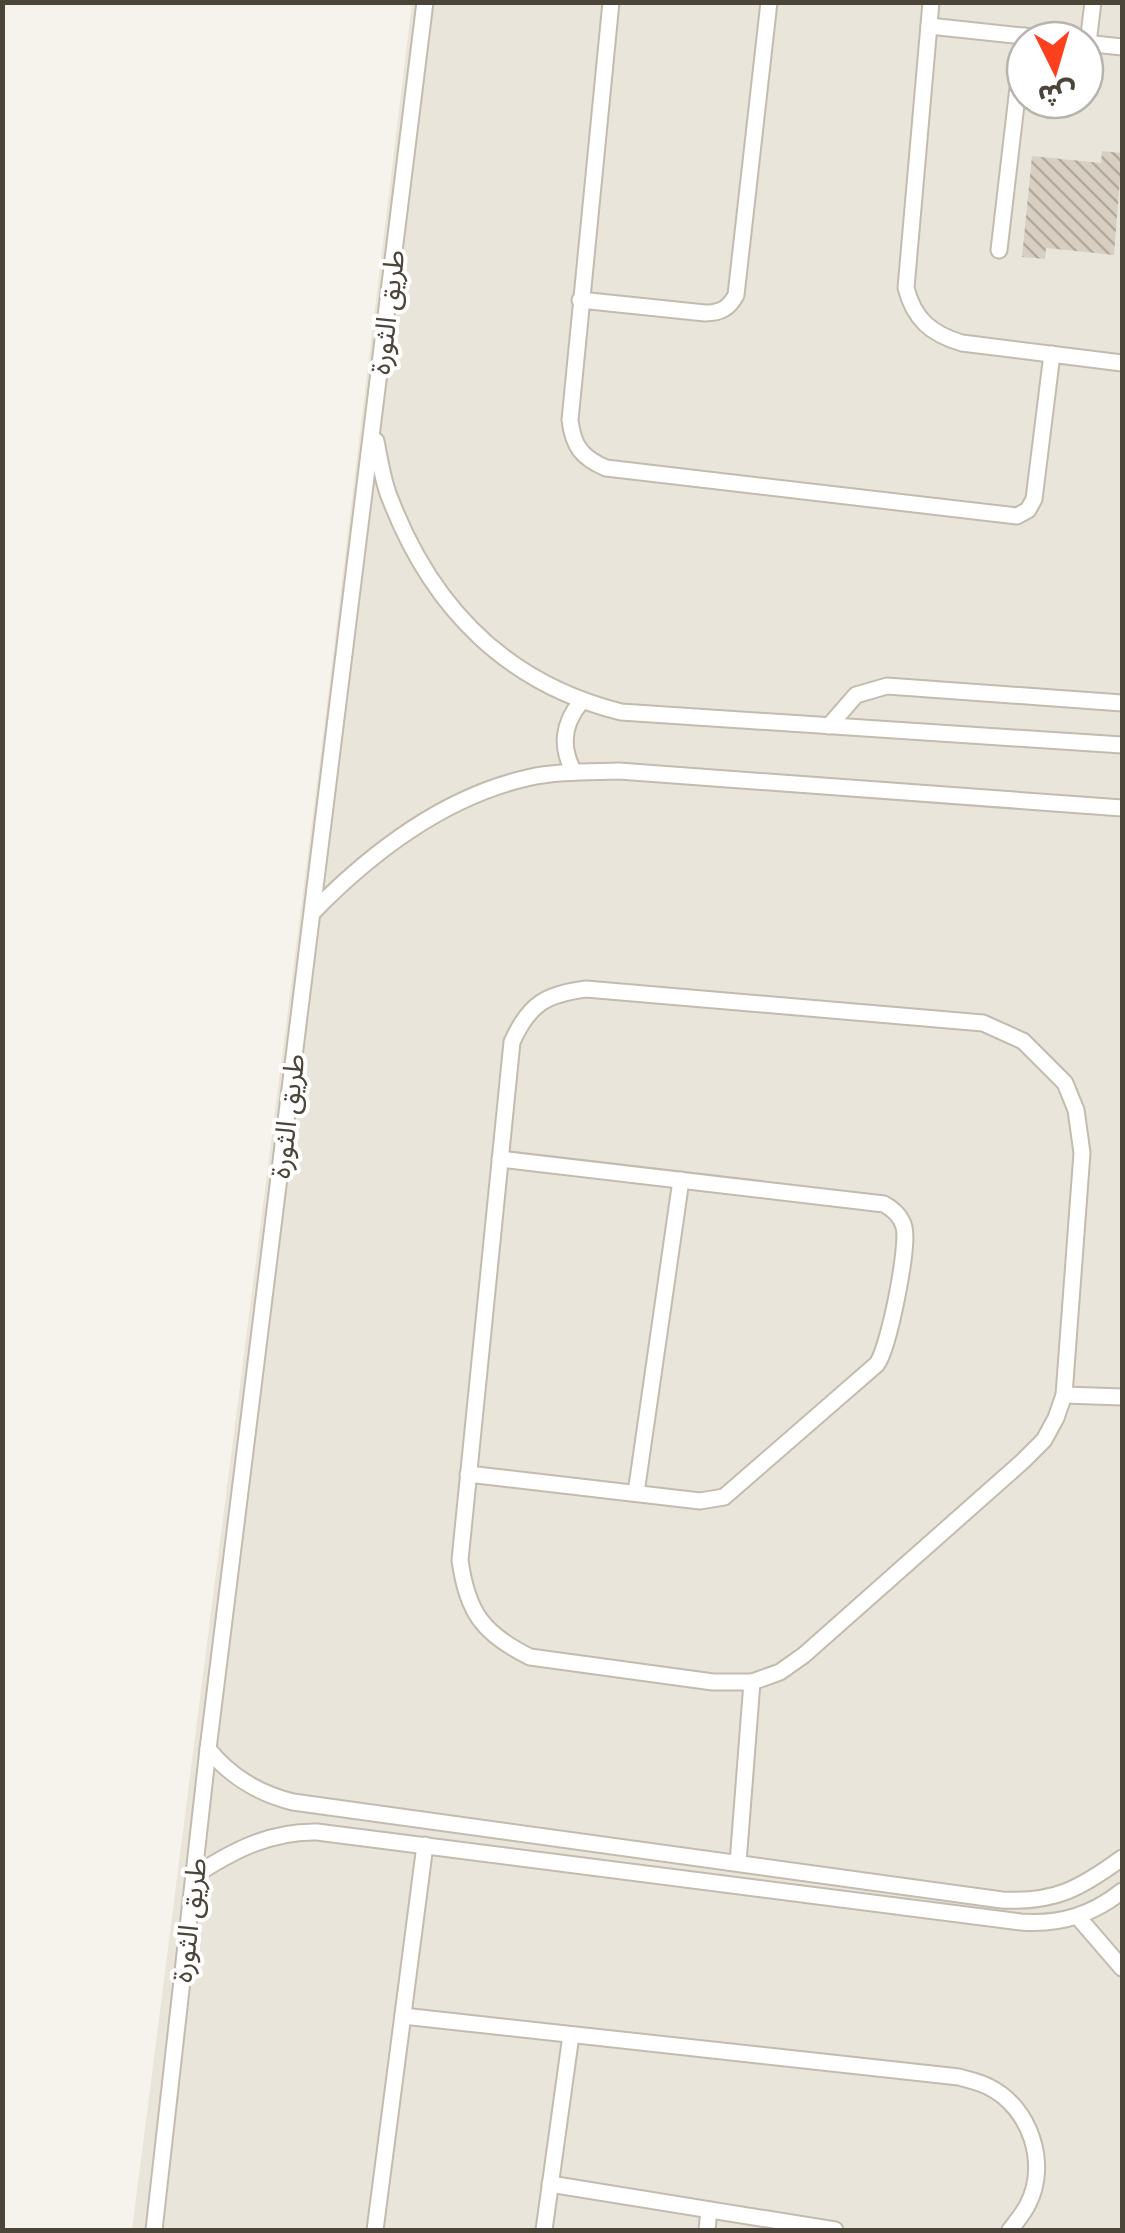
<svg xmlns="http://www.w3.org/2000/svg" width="1125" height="2233" font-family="'Nunito Sans','Noto Sans Arabic',sans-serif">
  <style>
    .residential { fill: #eae5da; fill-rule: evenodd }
    .building { fill: url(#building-back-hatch) }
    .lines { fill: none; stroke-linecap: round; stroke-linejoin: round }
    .street-casing { stroke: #c2bbae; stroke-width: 19 }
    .street { stroke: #fff; stroke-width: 15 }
    .labels { text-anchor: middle; stroke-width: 8; stroke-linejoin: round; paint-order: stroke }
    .street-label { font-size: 28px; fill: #4b4439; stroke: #fff }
  </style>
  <defs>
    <pattern id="building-back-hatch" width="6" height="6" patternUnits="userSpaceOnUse" patternTransform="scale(2.5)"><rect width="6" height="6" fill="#d8cfc1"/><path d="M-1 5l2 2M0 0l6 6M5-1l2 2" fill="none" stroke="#b1aa9e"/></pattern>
  </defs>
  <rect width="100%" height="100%" fill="#f6f3ec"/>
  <!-- residential -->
  <path class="residential" d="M 412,3 L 1122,3 L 1122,2230 L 132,2230 L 328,697 ZM 1025,40 L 1085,40 L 1085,100 L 1025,100 Z"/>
  <!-- building -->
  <path class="building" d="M 1102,151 L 1122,153 L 1114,255 L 1046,248 L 1045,259 L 1022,257 L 1032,156 L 1101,163 Z"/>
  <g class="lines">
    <defs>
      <g id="street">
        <path d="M 611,2 L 570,420 C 573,446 582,458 606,468 L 1017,516 L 1028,510 L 1034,499 L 1052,354"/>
        <path d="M 931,2 L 906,288 C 914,319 931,334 962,343 L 1122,363"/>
        <path d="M 929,26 L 1061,40"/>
        <path d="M 1085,43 L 1122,47"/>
        <path d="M 1088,43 L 1093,2"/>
        <path d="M 999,250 L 1024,36"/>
        <path d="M 580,300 L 705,313 C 721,313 729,308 736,295 L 769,2"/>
        <path d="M 376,441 C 380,461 383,483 391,501 C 433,609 508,684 621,712 L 1122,745"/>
        <path d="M 829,726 L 856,695 L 887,686 L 1122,703"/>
        <path d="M 574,772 C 560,747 563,723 581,702"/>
        <path d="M 314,911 C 372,852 444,797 527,778 C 557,771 589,772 619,771 L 1122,808"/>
        <path d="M 586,989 L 983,1023 L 1023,1041 L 1065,1083 L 1076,1110 L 1082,1153 L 1064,1395 L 1056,1418 L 1044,1440 L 1023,1461 L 804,1655 L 780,1672 L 752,1682 L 713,1682 L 530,1657 C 483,1634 467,1612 460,1560 L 512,1042 C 529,1004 546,994 586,989 Z"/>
        <path d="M 1064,1395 L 1122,1397"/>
        <path d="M 468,1474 L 700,1501 L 724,1497 L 877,1364 C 889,1347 909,1247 904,1227 C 901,1216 893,1209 884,1204 L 500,1159"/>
        <path d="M 636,1493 L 681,1180"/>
        <path d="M 208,1749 C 231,1777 258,1793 293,1802 L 1002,1900 C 1055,1903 1081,1888 1122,1858"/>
        <path d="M 738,1863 L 752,1682"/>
        <path d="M 194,1876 C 232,1851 270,1831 317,1832 L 1021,1922 C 1060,1925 1092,1915 1122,1891"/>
        <path d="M 1078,1917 L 1122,1968"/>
        <path d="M 403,2016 L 959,2077 C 969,2080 980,2082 989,2087 C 1030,2107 1049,2164 1028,2204 C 1024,2213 1016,2222 1010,2230"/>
        <path d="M 550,2184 L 835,2230"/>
        <path d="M 154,2230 L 208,1749 L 425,2"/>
        <path d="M 375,2230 L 425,1845"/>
        <path d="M 544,2230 L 571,2035"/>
        <path d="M 707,2230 L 709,2210"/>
      </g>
    </defs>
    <!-- street casing -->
    <use href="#street" class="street-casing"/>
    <!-- street -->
    <use href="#street" class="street"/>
  </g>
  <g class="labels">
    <!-- street labels -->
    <g class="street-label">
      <text transform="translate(387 312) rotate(-83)" y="10">طريق الثورة</text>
      <text transform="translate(287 1116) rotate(-83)" y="10">طريق الثورة</text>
      <text transform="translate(189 1920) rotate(-83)" y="10">طريق الثورة</text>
    </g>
  </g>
  <!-- border -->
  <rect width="1125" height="2233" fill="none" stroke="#4b4439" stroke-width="10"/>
  <!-- north arrow -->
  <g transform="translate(1055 70) rotate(175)"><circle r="48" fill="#ffffff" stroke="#b7b4b0" stroke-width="2.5"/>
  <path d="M0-8L18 38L0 25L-18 38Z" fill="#fc3f1d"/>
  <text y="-15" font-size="28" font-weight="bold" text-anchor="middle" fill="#4b4439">ش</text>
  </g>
</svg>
